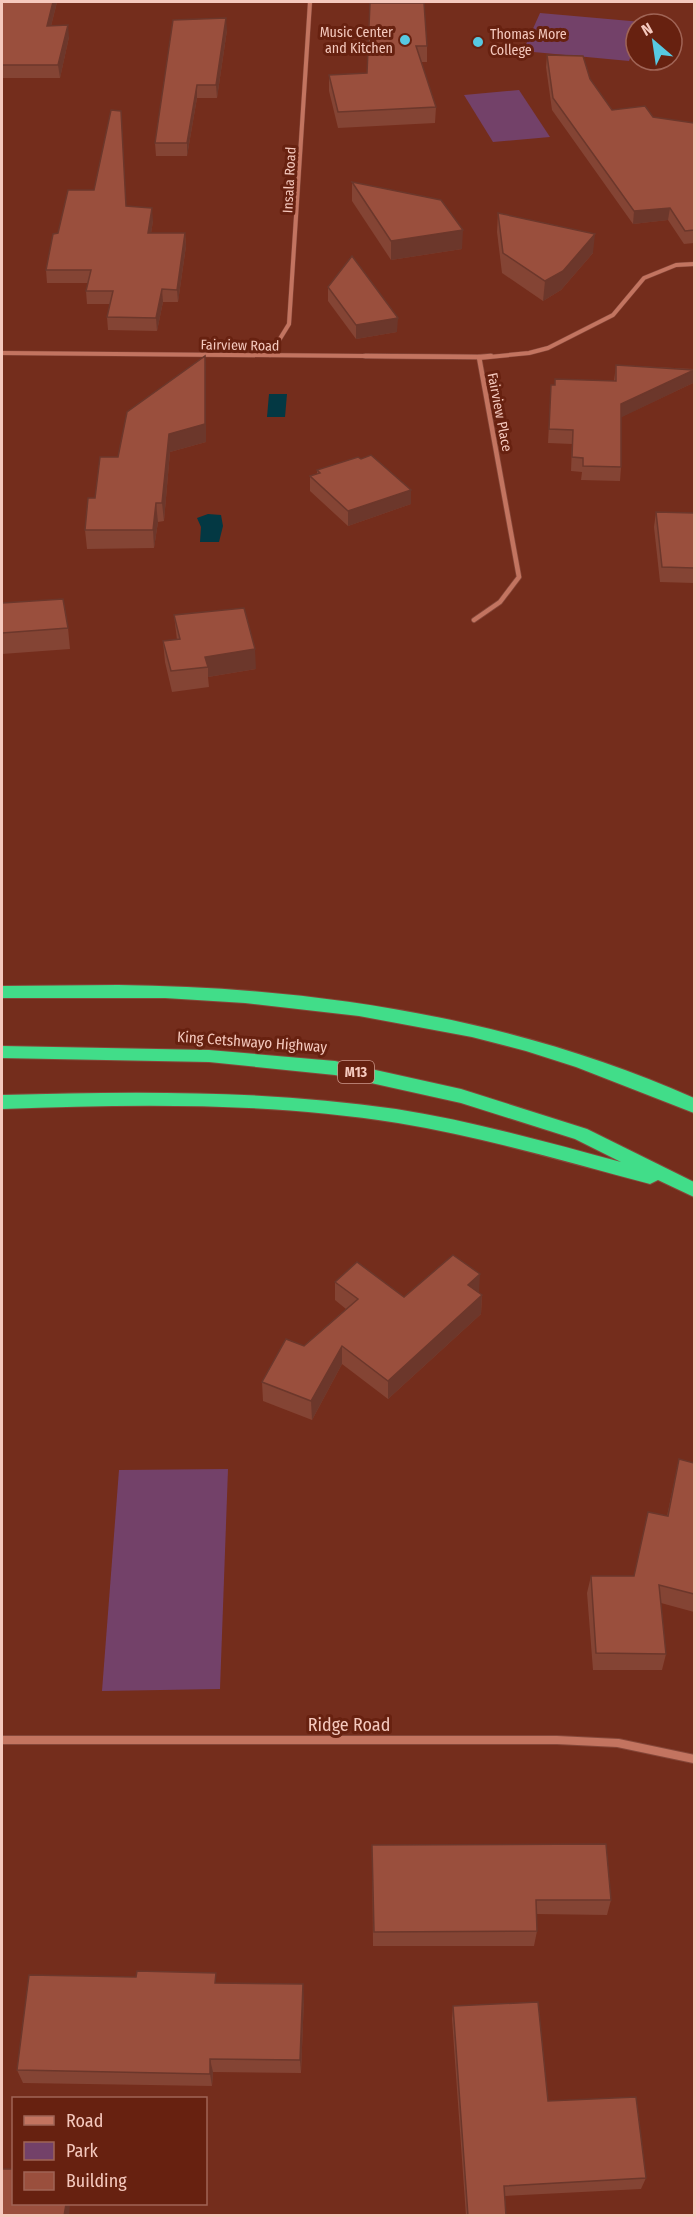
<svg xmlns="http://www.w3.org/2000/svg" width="696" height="2217" font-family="'Fira Sans Condensed',sans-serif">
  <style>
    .green { fill: #734169 }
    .water { fill: #033843 }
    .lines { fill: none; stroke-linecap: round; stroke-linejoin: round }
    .minor-far2-casing { stroke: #854739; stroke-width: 5 }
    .minor-far1-casing { stroke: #854739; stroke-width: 6 }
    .minor-casing { stroke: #854739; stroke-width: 10 }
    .motorway-casing { stroke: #854739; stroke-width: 2 }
    .minor-far2 { stroke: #c37460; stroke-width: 4 }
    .minor-far1 { stroke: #c37460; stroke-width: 4.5 }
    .minor { stroke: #c37460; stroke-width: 8 }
    .motorway { fill: #41dd89; fill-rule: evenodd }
    .wall { fill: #844434 }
    .shaded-wall { fill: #6c372b }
    .building { fill: #9a4f3d; stroke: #6c372b; stroke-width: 1.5 }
    .poi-dot { fill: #57c9e2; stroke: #672110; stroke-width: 2 }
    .labels { text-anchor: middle; stroke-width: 6; stroke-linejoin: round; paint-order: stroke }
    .far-poi-label { font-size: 14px; fill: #f5c9be; stroke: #672110; text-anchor: end }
    .far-street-label { font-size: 14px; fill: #f5c9be; stroke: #672110 }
    .shield { fill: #672110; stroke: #ca978a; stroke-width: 1.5 }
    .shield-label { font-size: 14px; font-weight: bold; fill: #f5c9be }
    .street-label { font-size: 15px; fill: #f5c9be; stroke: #672110 }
    .near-street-label { font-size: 18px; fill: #f5c9be; stroke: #672110 }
  </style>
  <rect width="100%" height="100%" fill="#742d1c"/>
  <!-- green -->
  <g class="green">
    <path d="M 540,13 L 642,22 L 642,24 L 636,24 L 636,41 L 629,61 L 523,51 Z"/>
    <path d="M 519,90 L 550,137 L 493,142 L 464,95 Z"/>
    <path d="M 228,1469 L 220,1689 L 102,1691 L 119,1470 Z"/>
  </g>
  <!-- water -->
  <g class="water">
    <path d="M 269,394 L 287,394 L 285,417 L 267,417 Z"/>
    <path d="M 208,514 L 221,515 L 223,526 L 219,542 L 200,542 L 201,527 L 197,518 Z"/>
  </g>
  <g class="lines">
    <defs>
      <g id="minor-far2">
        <path d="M 2,353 L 479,357"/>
        <path d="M 270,355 L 289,324 L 310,2"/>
        <path d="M 479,358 L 529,353 L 548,348 L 613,315 L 644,278 L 676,265 L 694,264"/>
      </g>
      <g id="minor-far1">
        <path d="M 365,356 L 479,357"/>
        <path d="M 474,620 L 500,602 L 519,577 L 479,357 L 491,356"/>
      </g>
      <path id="minor" d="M 2,1740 L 557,1740 L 618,1743 L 694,1759"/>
      <g id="motorway">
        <path d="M 118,985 C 314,987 515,1018 694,1098 L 694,1113 L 576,1067 L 526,1051 L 472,1037 L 359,1016 L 245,1003 L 165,998 L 2,998 L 2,986 Z"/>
        <path d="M 2,1046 L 209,1050 L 335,1061 L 461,1089 L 587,1129 L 694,1182 L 694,1197 L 658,1180 L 650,1184 C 566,1162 483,1137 398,1123 C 267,1102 134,1104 2,1109 L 2,1095 C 133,1091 266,1090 396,1109 C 472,1121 547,1142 621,1162 L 575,1139 L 461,1103 L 335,1075 L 209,1062 L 2,1058 Z"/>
      </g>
    </defs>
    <!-- minor-far2 casing -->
    <use href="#minor-far2" class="minor-far2-casing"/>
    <!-- minor-far1 casing -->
    <use href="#minor-far1" class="minor-far1-casing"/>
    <!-- minor casing -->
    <use href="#minor" class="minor-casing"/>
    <!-- motorway casing -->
    <use href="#motorway" class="motorway-casing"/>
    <!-- minor-far2 -->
    <use href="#minor-far2" class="minor-far2"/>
    <!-- minor-far1 -->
    <use href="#minor-far1" class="minor-far1"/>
    <!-- minor -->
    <use href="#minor" class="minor"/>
    <!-- motorway -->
    <use href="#motorway" class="motorway"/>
  </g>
  <!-- wall -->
  <g class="wall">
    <path d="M 2,2 L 57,2 L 51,26 L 69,37 L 60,78 L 2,78 Z"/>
    <path d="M 370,3 L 427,46 L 427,62 L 421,62 L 436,107 L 435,123 L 338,128 L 329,91 L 329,75 L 367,73 Z"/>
    <path d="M 227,30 L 217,98 L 197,98 L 187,156 L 156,156 L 155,143 Z"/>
    <path d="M 547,55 L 590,79 L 612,110 L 653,117 L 694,123 L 694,243 L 684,244 L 668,220 L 633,224 L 552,110 L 546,67 Z"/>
    <path d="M 352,182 L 462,249 L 391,260 L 352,201 Z"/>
    <path d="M 127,207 L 153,221 L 151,233 L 185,233 L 186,246 L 178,302 L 163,302 L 157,331 L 108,330 L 107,317 L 110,304 L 87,304 L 86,291 L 88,283 L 47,283 L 46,270 L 58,233 Z"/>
    <path d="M 498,213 L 593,253 L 561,290 L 543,301 L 502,273 L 497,232 Z"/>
    <path d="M 328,287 L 397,332 L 356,339 L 328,301 Z"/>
    <path d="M 205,356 L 206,373 L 206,442 L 170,452 L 164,521 L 158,522 L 154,548 L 87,549 L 85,530 L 95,498 L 118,457 Z"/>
    <path d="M 616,365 L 694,369 L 693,383 L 621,417 L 621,467 L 620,481 L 581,480 L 582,472 L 571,471 L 572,444 L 548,443 L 551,385 L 614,381 Z"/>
    <path d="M 317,470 L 411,504 L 348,526 L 310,491 L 310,476 L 317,474 Z"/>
    <path d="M 656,512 L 694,513 L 694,583 L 660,582 L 654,527 Z"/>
    <path d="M 2,603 L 68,628 L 70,649 L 2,654 Z"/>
    <path d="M 174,615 L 256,669 L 208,677 L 209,687 L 172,692 L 165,662 L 163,641 L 177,640 Z"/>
    <path d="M 335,1282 L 404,1297 L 479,1293 L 482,1295 L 481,1314 L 388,1399 L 342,1364 L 312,1420 L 263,1401 L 262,1382 L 346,1309 L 335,1300 Z"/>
    <path d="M 679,1459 L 694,1463 L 694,1612 L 661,1603 L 666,1654 L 662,1670 L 593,1670 L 587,1593 L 591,1576 L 634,1576 L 667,1516 Z"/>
    <path d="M 372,1845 L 611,1900 L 607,1915 L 536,1914 L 537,1931 L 534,1946 L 373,1946 Z"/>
    <path d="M 218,1983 L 304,1998 L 301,2073 L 213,2072 L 212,2086 L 23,2083 L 17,2070 Z"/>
    <path d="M 453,2006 L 548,2101 L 646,2178 L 641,2189 L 505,2196 L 506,2216 L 466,2216 L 452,2019 Z"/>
  </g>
  <!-- shaded-wall -->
  <g class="shaded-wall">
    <path d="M 53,2 L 57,2 L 48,38 L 47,26 Z"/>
    <path d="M 226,18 L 227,30 L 217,98 L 216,85 Z"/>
    <path d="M 68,25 L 69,37 L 60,78 L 58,65 Z"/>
    <path d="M 197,85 L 197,98 L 187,156 L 187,143 Z"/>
    <path d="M 152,208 L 153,221 L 149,246 L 148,233 Z"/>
    <path d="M 670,208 L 668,220 L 633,224 L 634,211 Z"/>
    <path d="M 463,230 L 462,249 L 391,260 L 391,241 Z"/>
    <path d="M 185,233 L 186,246 L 178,302 L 177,290 Z"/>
    <path d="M 595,234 L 593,253 L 561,290 L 543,301 L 545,281 Z"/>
    <path d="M 162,289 L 163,302 L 157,331 L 156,318 Z"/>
    <path d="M 398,318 L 397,332 L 356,339 L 356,325 Z"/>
    <path d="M 205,356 L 206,373 L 206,442 L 170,452 L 164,521 L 162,503 L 169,434 Z"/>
    <path d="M 694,370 L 693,383 L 620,418 L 621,404 Z"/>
    <path d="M 411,490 L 411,504 L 348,526 L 348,511 Z"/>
    <path d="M 156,503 L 158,522 L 154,548 L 153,530 Z"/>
    <path d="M 255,649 L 256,669 L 208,677 L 208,667 L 205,657 Z"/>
    <path d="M 480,1274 L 479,1293 L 468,1285 Z"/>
    <path d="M 482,1295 L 481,1314 L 388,1399 L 388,1381 Z"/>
    <path d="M 342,1346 L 342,1364 L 312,1420 L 311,1401 Z"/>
    <path d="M 303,1984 L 304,1998 L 301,2073 L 300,2060 Z"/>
    <path d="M 210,2059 L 213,2072 L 212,2086 L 210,2074 Z"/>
    <path d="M 66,2204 L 70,2204 L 69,2216 L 64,2216 Z"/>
  </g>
  <!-- building -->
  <g class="building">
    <path d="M 2,2 L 53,2 L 47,26 L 68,25 L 58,65 L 2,65 Z"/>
    <path d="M 370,3 L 424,3 L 427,46 L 416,46 L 436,107 L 338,112 L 329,75 L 367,73 Z"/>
    <path d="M 226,18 L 216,85 L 197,85 L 187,143 L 155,143 L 173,20 Z"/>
    <path d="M 547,55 L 583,56 L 590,79 L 612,110 L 645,106 L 653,117 L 694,123 L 694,230 L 685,231 L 670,208 L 634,211 L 553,98 Z"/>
    <path d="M 111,110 L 121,111 L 126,206 L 152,208 L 148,233 L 185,233 L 177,290 L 162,289 L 156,318 L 107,317 L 113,291 L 86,291 L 91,270 L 46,270 L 53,234 L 58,233 L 68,190 L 94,190 Z"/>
    <path d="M 352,182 L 441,200 L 463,230 L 391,241 Z"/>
    <path d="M 498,213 L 595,234 L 563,271 L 545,281 L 503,253 Z"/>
    <path d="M 352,256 L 398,318 L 356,325 L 328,287 Z"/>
    <path d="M 205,356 L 205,424 L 169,434 L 162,503 L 156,503 L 153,530 L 85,530 L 88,498 L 95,498 L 100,457 L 118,457 L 127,412 Z"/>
    <path d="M 616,365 L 694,370 L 621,404 L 621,467 L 583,466 L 583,458 L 572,457 L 573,430 L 549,429 L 551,385 L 555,385 L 555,379 L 616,381 Z"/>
    <path d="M 371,455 L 411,490 L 348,511 L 310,476 L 320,473 L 317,470 L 358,457 L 361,459 Z"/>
    <path d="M 656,512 L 694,513 L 694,568 L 662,567 Z"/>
    <path d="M 63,599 L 68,628 L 2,633 L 2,603 Z"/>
    <path d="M 244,608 L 255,649 L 205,657 L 208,667 L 171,671 L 163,641 L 180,639 L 174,615 Z"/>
    <path d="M 453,1255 L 480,1274 L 468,1285 L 482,1295 L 388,1381 L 342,1346 L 311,1401 L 262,1382 L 286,1339 L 304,1346 L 358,1299 L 335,1282 L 357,1262 L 404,1297 Z"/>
    <path d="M 679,1459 L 694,1463 L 694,1594 L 659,1585 L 666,1654 L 596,1653 L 591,1576 L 634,1576 L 648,1512 L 668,1516 Z"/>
    <path d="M 606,1844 L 611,1900 L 536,1900 L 537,1931 L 374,1932 L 372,1845 Z"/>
    <path d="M 137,1971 L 216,1973 L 215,1983 L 303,1984 L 300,2060 L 210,2059 L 210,2074 L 17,2070 L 29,1975 L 136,1977 Z"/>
    <path d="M 538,2002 L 548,2101 L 636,2097 L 646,2178 L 504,2186 L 506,2216 L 468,2216 L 453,2006 Z"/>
    <path d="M 2,2169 L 14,2169 L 14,2204 L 66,2204 L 64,2216 L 2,2216 Z"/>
  </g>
  <!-- markers -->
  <g class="poi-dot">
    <circle cx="405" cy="40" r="6"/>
    <circle cx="478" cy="42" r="6"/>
  </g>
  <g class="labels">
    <!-- far-poi labels -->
    <g class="far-poi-label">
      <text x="393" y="37">Music Center<tspan x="393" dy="16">and Kitchen</tspan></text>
      <text x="490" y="39" text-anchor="start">Thomas More<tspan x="490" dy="16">College</tspan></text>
    </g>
    <!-- far-street labels -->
    <g class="far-street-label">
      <text transform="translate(289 180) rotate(-87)" y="5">Insala Road</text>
      <text transform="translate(240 345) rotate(1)" y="5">Fairview Road</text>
      <text transform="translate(500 412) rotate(79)" y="5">Fairview Place</text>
    </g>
    <!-- shield labels -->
    <rect class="shield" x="338" y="1061" width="36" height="22" rx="4.5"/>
    <g class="shield-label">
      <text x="356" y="1077">M13</text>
    </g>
    <!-- street labels -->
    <g class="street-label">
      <text transform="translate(252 1042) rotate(4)" y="5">King Cetshwayo Highway</text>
    </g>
    <!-- near-street labels -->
    <g class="near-street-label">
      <text x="349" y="1731">Ridge Road</text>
    </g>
  </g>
  <!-- border -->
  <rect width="696" height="2217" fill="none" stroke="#f5c9be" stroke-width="6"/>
  <!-- legend -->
  <rect x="12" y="2097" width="195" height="108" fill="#672110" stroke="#a06456" stroke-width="1.5"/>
  <rect x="24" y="2116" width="30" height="9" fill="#c37460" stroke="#a06456" stroke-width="1.5"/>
  <text x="66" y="2127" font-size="18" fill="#f5c9be">Road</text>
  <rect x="24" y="2142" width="30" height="18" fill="#734169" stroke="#a06456" stroke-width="1.5"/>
  <text x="66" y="2157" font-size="18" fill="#f5c9be">Park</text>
  <rect x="24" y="2172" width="30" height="18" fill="#9a4f3d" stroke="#a06456" stroke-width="1.5"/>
  <text x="66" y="2187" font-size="18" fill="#f5c9be">Building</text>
  <!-- north arrow -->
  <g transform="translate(654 42) rotate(331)"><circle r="28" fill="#672110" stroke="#a06456" stroke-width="1.5"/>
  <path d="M0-4.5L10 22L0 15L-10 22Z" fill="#57c9e2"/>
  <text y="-9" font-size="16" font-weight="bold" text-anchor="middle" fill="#f5c9be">N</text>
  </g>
</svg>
